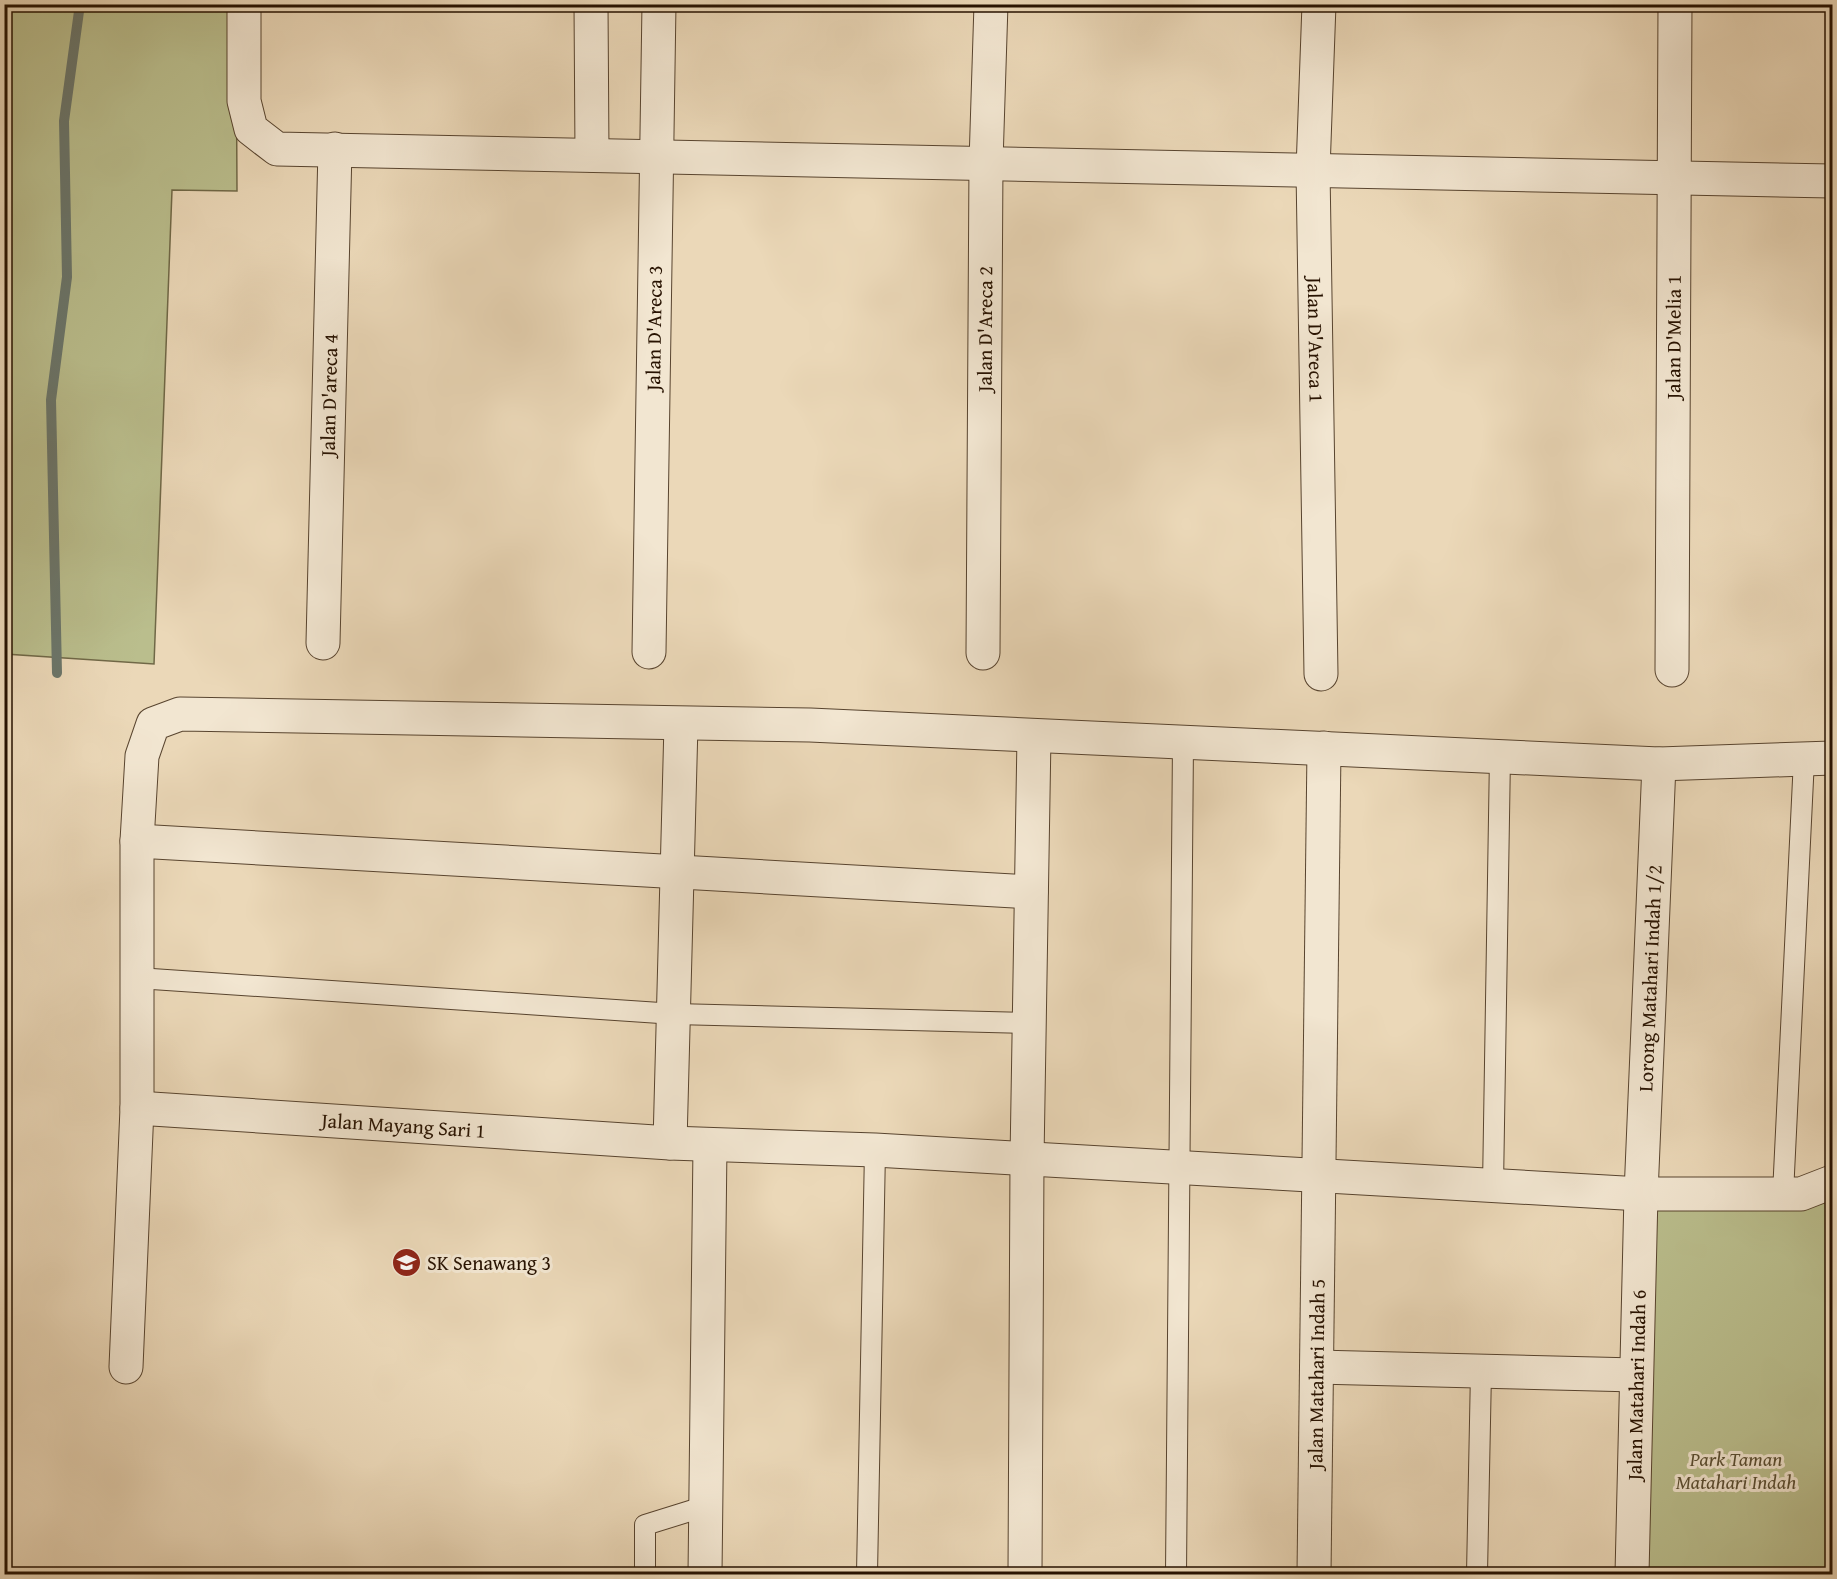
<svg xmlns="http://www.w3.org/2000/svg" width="1837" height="1579" font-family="'Gentium Book Plus',serif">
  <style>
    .green { fill: #babe8d; stroke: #706847; stroke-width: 1.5 }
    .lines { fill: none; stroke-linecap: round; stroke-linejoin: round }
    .stream { stroke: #6b766b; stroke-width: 10 }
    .lane-casing { stroke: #58442f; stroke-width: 22 }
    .street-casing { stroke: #58442f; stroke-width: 35 }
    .lane { stroke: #f2e6d1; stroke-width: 20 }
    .street { stroke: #f2e6d1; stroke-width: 33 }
    .labels { text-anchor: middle; stroke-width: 6; stroke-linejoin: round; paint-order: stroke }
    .street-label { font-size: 20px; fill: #271201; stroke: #f2e6d1 }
    .poi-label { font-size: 20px; fill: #271201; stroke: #f2e6d1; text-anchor: start }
    .park-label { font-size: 20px; font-style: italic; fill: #5a4e32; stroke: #f2e6d1 }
  </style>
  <rect width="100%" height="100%" fill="#ebd8b8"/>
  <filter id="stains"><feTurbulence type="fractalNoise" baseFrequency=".00333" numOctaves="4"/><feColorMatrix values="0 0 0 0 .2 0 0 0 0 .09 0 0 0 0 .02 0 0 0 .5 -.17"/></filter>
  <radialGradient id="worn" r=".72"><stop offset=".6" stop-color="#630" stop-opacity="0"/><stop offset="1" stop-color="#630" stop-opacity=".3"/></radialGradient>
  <!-- green -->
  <g class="green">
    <path d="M 4,5 L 236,5 L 237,191 L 172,190 L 154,664 L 5,654 Z"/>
    <path d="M 1832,1189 L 1832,1574 L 1636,1574 L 1647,1200 Z"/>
  </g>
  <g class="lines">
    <!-- stream -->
    <path class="stream" d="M 57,673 L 51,400 L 67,277 L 64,121 L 80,4"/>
    <defs>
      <g id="lane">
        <path d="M 137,978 L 675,1014 L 1029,1023"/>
        <path d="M 1493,1186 L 1500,756"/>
        <path d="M 1783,1194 L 1804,759"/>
        <path d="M 645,1574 L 645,1525 L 706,1506"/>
        <path d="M 867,1574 L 875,1150"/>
        <path d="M 1176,1574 L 1183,742"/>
        <path d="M 1477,1574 L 1481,1371"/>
      </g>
      <g id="street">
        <path d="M 244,4 L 244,101 L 251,129 L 277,149 L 1832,181"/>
        <path d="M 591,4 L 592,155"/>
        <path id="s1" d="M 1319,4 L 1313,170 L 1321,674"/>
        <path id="s2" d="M 323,643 L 335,149"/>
        <path id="s3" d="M 649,652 L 659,4"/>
        <path id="s4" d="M 983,653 L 986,162 L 991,4"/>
        <path id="s5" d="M 1672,670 L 1675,4"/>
        <path d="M 137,841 L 1031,892"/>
        <path id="s6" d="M 137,1108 L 670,1143 L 875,1150 L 1641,1194 L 1801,1194 L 1832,1182"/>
        <path d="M 670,1143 L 681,724"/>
        <path d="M 126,1367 L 137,1108 L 137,841 L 142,756 L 153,724 L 180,714 L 810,725 L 1659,764 L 1832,758"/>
        <path d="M 1317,1367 L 1636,1375"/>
        <path d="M 705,1574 L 710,1145"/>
        <path d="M 1025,1574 L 1027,1159 L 1034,736"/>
        <path id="s7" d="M 1314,1574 L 1324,748"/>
        <path id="s8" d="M 1632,1574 L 1641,1194 L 1659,764"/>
      </g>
    </defs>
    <!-- lane casing -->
    <use href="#lane" class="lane-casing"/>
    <!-- street casing -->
    <use href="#street" class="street-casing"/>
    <!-- lane -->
    <use href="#lane" class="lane"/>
    <!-- street -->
    <use href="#street" class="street"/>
  </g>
  <!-- icons -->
  <defs>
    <symbol id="school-disc" viewBox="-11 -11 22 22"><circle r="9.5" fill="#8f2418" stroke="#f2e6d1"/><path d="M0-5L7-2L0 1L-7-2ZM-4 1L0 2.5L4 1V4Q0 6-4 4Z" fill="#fff"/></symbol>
  </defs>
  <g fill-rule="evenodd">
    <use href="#school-disc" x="390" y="1246" width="33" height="33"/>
  </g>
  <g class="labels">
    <!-- street labels -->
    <g class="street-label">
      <text dy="7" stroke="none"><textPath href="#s3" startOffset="324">Jalan D'Areca 3</textPath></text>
      <text dy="7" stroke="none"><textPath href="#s4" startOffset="324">Jalan D'Areca 2</textPath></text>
      <text dy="7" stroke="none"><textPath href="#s5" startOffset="333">Jalan D'Melia 1</textPath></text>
      <text dy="7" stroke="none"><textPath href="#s1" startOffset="336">Jalan D'Areca 1</textPath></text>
      <text dy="7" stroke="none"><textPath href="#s2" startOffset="248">Jalan D'areca 4</textPath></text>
      <text dy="7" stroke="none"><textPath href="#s8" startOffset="596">Lorong Matahari Indah 1/2</textPath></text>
      <text dy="7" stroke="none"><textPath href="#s6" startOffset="267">Jalan Mayang Sari 1</textPath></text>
      <text dy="7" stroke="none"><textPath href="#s7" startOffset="200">Jalan Matahari Indah 5</textPath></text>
      <text dy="7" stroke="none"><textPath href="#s8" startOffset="189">Jalan Matahari Indah 6</textPath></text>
    </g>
    <!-- poi labels -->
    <g class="poi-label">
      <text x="427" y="1270">SK Senawang 3</text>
    </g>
    <!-- park labels -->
    <g class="park-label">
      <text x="1736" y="1466">Park Taman<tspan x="1736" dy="23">Matahari Indah</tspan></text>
    </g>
  </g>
  <!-- margin -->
  <rect width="1837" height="1579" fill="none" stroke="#ebd8b8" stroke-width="24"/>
  <rect x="6" y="6" width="1825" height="1567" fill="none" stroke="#271201" stroke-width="3"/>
  <rect x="12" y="12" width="1813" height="1555" fill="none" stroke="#271201" stroke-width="1.5"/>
  <rect width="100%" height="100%" filter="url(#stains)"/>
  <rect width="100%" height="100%" fill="url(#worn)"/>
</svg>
